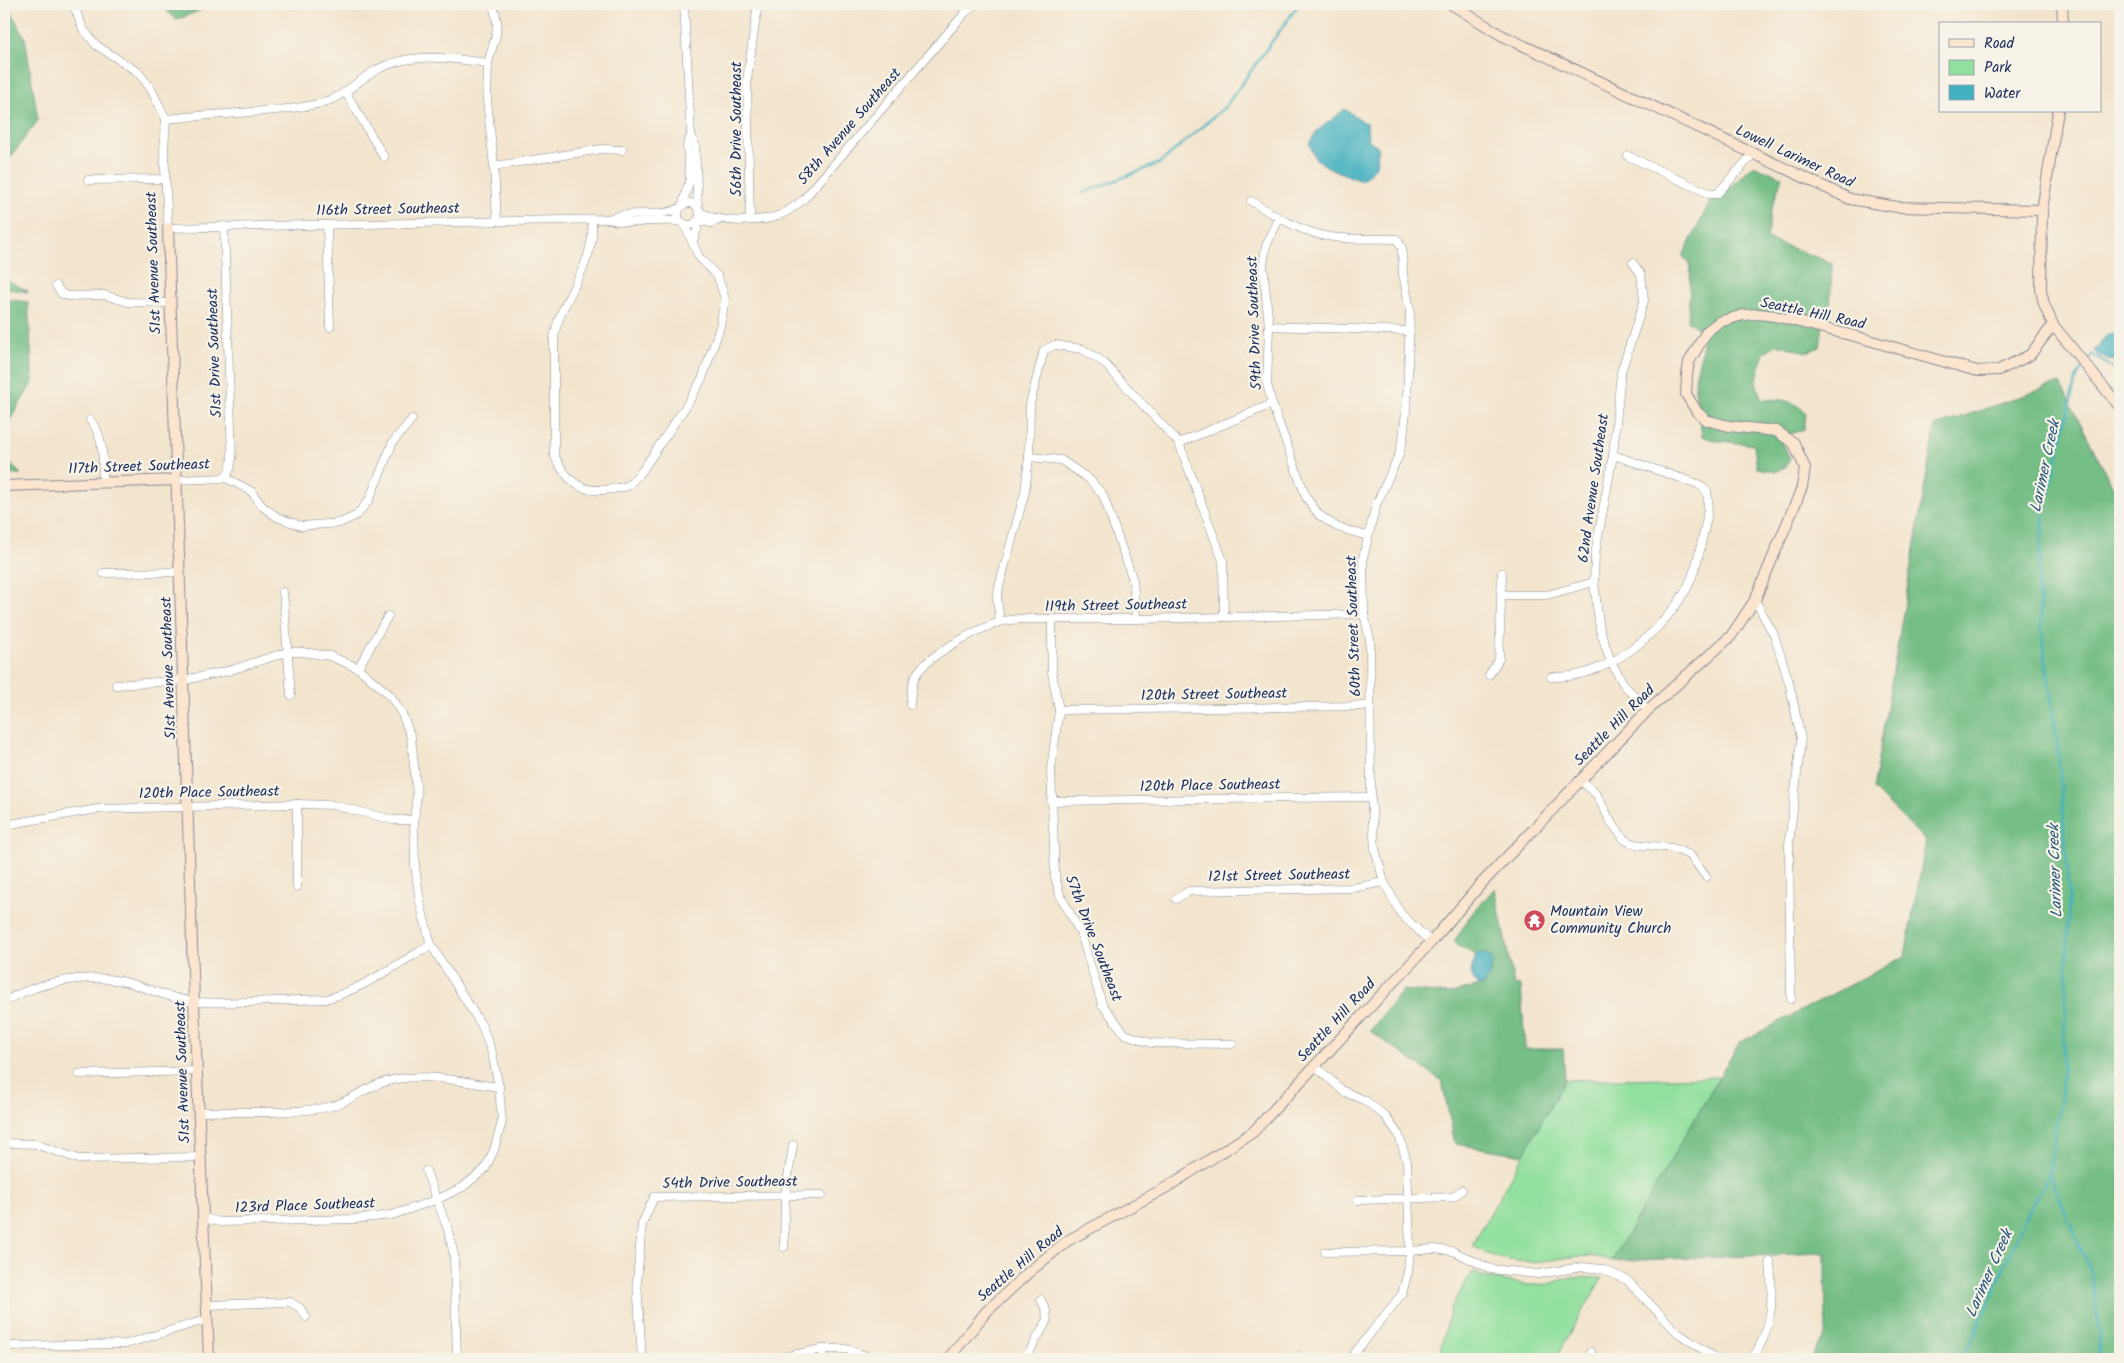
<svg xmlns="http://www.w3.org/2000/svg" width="2124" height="1363" font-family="Kalam,sans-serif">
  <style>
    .green { fill: #92e09e; stroke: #56887e }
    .forest { fill: #75be85; stroke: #487672 }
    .water { fill: #44b1c0; stroke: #30708f }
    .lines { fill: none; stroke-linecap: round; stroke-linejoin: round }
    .stream { stroke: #44b1c0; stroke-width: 2.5 }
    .street-casing { stroke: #878a96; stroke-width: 9 }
    .secondary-casing { stroke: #878a96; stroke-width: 12 }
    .street { stroke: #fff; stroke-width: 8 }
    .secondary { stroke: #fbe5cf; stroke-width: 10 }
    .labels { text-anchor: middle; stroke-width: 4.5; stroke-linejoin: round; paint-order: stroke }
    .street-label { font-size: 15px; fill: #1b2f5e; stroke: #f7f3e8 }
    .poi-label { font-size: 15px; fill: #1b2f5e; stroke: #f7f3e8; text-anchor: start }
    .water-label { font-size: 16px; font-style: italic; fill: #27567b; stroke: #f7f3e8 }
  </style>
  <rect width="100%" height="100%" fill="#f7f3e8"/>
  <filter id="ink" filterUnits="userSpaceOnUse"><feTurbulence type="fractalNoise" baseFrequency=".02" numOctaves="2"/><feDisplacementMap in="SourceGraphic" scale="10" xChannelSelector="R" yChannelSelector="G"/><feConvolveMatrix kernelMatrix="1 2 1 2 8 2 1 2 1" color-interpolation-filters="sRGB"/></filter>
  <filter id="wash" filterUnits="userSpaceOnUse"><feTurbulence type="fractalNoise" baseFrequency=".0096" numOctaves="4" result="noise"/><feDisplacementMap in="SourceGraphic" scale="20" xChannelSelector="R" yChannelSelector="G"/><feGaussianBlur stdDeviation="1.12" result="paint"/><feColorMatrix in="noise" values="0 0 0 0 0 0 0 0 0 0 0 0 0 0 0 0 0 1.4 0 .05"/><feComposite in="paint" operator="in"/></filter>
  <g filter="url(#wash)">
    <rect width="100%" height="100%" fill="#f3e5cd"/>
    <!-- green -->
    <g class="green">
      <path d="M 1719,1077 L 1612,1261 C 1585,1252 1569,1258 1543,1261 C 1529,1263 1507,1261 1493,1256 C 1486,1254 1478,1249 1472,1246 L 1565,1080 Z"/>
      <path d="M 1472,1272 L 1488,1278 L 1529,1285 L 1549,1284 L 1571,1277 L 1602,1278 L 1555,1359 L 1438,1359 L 1451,1308 Z"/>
    </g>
    <!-- forest -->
    <g class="forest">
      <path d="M 4,4 L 7,4 L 25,38 L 38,120 L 4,166 Z"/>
      <path d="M 160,4 L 216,4 L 176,20 Z"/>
      <path d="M 1753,165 L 1782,177 L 1771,210 L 1767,239 L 1832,263 L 1830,312 L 1823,323 L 1820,347 L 1806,352 L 1777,344 L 1764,353 L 1756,382 L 1762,400 C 1778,399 1796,399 1806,414 L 1804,429 L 1790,434 L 1782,442 L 1790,458 L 1787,466 L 1775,472 L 1757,468 L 1754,445 L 1714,440 L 1702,436 L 1695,389 L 1695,378 L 1702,351 L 1702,331 L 1688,321 L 1691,267 L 1683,256 L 1711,200 L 1722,196 Z"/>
      <path d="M 4,279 L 28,291 L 28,292 L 4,288 Z"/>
      <path d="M 4,299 L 28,302 L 33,382 L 4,430 Z"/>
      <path d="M 2060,383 L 2120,501 L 2120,1359 L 1811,1359 L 1826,1332 L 1825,1253 L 1612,1261 L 1739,1043 L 1905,956 L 1926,841 L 1873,789 L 1935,426 Z"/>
      <path d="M 4,457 L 21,474 L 4,474 Z"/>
      <path d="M 1495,888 L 1514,985 L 1521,986 L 1525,1049 L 1563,1049 L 1565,1080 L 1523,1155 L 1455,1144 L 1442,1081 L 1370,1031 L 1403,990 L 1448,994 L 1484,985 L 1478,953 L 1476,955 L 1458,946 L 1454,942 L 1470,916 Z"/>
    </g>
    <!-- water -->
    <g class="water">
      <path d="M 1345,109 L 1367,124 L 1368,139 L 1378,147 L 1376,167 L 1361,181 L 1329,168 L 1315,158 L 1309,143 L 1317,131 Z"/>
      <path d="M 2108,334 L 2115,334 L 2120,337 L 2120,362 L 2099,356 L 2094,351 Z"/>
      <path d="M 1478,953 L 1489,955 L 1493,961 L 1488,979 L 1484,985 L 1479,986 C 1466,978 1472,968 1476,955 Z"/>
    </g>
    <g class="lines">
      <!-- stream -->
      <g class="stream">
        <path d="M 1083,193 L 1160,163 L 1225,107 L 1299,4"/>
        <path d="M 2089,359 L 2092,355 L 2120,372"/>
        <path d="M 2049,1173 L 2092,1276 L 2100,1335 L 2098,1359"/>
        <path d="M 1962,1359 L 1990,1301 L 2024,1220 L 2049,1173 L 2061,1098 L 2065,1025 L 2069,891 L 2058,748 L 2042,632 L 2038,579 L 2044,512 L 2075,382 L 2082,368"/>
      </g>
    </g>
  </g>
  <g filter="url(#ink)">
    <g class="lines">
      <defs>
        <g id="street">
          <path d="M 493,4 L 497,22 L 496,35 L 488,63 L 487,100 L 494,166 L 497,221"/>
          <path d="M 684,4 L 691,135 L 695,145 L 698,208"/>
          <path d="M 76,11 L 83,29 L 96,45 L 138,72 L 151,89 L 166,119 L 164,150 L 168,228 L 609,219 C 633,227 658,217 682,222"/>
          <path d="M 346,93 L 384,157"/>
          <path d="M 166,119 C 195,116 224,114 253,112 C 276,110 299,109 321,103 C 342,98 355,83 373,72 C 408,51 450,58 488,63"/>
          <path d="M 1628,156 L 1710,194 L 1717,194 L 1753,154"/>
          <path d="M 494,166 L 602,149 L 622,150"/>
          <path d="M 88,180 L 165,179"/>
          <path d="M 1251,201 C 1272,214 1293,227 1317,234 C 1342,241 1371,238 1397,239 L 1402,248 L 1403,274 L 1410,310 L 1407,401 L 1403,439 L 1399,455 L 1376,505 L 1363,558 L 1364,614 L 1370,640 L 1371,797 L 1375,849 L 1384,882 L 1401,914 L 1431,942"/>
          <circle cx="689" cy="214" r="11"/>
          <path d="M 682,206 L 690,179 L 687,145 L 691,135"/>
          <path d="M 699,211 C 716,223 750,222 771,218 C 783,215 795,207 804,199 L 964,14 L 975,4"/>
          <path d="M 592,219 C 592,227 593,236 591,243 C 585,277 559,304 554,338 L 554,455 C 572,492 590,495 628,486 L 642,471 L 688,403 L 702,379 L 720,327 L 725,299 L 718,277 L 699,257 L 684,224"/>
          <path d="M 609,219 C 631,209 658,219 680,208"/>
          <path d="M 750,219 L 747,80 L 757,10"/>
          <path d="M 1279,219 L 1266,246 L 1263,265 L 1269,326 L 1267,384 L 1272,404 L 1306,497 L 1319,515 L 1337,527 L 1367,536"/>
          <path d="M 697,221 L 711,223 L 719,220"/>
          <path d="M 327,225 L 330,327"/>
          <path d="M 224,226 L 232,458 L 230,469 L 226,478"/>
          <path d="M 693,241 L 697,230 L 696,222"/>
          <path d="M 1633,263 L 1641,274 L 1644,301 L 1621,372 L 1613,455 L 1595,554 L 1594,582 L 1600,630 L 1611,662 L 1624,685 L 1648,710"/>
          <path d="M 56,286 L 62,294 L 68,296 L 104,295 L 128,302 L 170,303"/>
          <path d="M 1269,326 L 1410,331"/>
          <path d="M 90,420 C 105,436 103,462 103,483"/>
          <path d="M 1179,443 L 1272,404"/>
          <path d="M 1029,457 L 1061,460 L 1089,479 L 1103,495 L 1133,580 L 1136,619"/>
          <path d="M 176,480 L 226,478 L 251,491 L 262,506 L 277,517 L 301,526 L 340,523 L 357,515 L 369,500 L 393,442 L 412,419"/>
          <path d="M 103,573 L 179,572"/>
          <path d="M 283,592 L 291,695"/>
          <path d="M 1502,595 L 1547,595 L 1594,582"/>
          <path d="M 1755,600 L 1774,635 L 1789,682 L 1801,739 L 1789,844 L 1791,999"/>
          <path d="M 1052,619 L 1052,673 L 1059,710 L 1051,769 L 1055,877 L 1060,895 L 1081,934 L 1102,1004 L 1125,1034 L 1151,1043 L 1232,1044"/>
          <path d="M 1000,622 L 997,598 L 1000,583 L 1025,492 L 1029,457 L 1030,404 L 1044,350 L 1055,345 L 1082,349 L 1103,362 L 1179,443 L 1223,561 L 1224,617"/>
          <path d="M 358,668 L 388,616"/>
          <path d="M 1489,675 L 1499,659 L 1502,573"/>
          <path d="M 1551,677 C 1563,677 1576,676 1588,672 C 1628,659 1665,626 1686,590 C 1694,575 1699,557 1702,540 C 1706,523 1710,508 1707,491 L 1698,484 L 1613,455"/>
          <path d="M 116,685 L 184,680 L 228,671 L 287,652 L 302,652 L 330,656 L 358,668 L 390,695 L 402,714 L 411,737 L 417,794 L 414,820 L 415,866 L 420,902 L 431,945 L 482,1026 L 492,1053 L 499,1087 L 502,1122 L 494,1150 L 485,1169 L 463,1187 L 436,1200 L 392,1215 L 355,1219 L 220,1222 L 204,1218"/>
          <path d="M 910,705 C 911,695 911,683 916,675 C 928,655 977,629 1000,622 C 1006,620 1013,620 1019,619 L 1136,619 L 1364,614"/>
          <path d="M 1059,710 L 1369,706"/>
          <path d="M 1581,780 L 1597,795 L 1611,822 L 1625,840 L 1635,844 L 1672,848 L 1690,855 L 1706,877"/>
          <path d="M 1051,801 L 1371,797"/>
          <path d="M 297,804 L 297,887"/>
          <path d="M 4,825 L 98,809 L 297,804 L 333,805 L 393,820 L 414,820"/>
          <path d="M 1176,899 L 1189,891 L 1353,888 L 1384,882"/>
          <path d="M 4,1002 C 38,981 91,972 129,983 C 151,989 173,1000 196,1002 C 237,1004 284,1000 326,999 C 364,989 396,964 431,945"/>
          <path d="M 1315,1066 L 1343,1091 L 1366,1101 L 1385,1116 L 1399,1135 L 1407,1162 L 1410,1251 L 1408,1272 L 1402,1294 L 1350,1359"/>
          <path d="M 79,1074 L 197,1071"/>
          <path d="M 199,1112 C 239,1111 295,1115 332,1106 C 350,1101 364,1089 381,1083 C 418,1070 461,1082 499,1087"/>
          <path d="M 4,1143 L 35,1144 L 79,1159 L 201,1157"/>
          <path d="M 426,1171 L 448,1230 L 454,1255 L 457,1359"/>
          <path d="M 1358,1200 L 1453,1197 L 1462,1190"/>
          <path d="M 784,1247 L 785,1196 L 793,1145"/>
          <path d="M 1325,1252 L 1410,1251 L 1433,1249 L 1453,1251 L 1491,1269 L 1538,1274 L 1582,1267 L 1602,1269 L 1627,1280 L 1678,1333 L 1717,1359"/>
          <path d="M 208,1305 L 290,1302 L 300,1308 L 306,1317"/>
          <path d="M 4,1346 L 126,1344 L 208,1319"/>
          <path d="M 822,1349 L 824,1359"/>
          <path d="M 1298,1356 L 1303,1359"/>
          <path d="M 642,1359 L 637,1281 L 642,1224 L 654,1197 L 822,1195"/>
          <path d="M 774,1359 L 822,1349 L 846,1349 L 875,1359"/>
          <path d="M 1025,1359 L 1047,1321 L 1046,1310 L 1041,1300"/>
          <path d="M 1589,1359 L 1591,1352"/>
          <path d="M 1752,1359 C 1774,1327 1773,1298 1770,1261"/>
        </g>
        <g id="secondary">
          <path d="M 1451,4 L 1501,35 L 1850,199 L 1897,207 L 2042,210"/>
          <path d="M 2062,4 L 2063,24"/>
          <path d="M 2058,111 L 2042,210 L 2041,290 L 2044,304 L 2053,325 L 2120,407"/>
          <path d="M 168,228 L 194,1002 L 209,1359"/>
          <path d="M 4,486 L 176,480"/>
          <path d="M 948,1359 L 986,1312 L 1030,1271 L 1067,1241 L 1167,1187 L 1253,1132 L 1431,942 L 1481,884 L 1648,710 L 1731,636 L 1755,600 L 1796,502 L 1802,487 L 1805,468 L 1794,443 L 1776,431 L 1729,426 L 1706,420 L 1697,412 L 1686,394 L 1687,375 L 1689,362 L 1707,331 L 1719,322 L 1743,315 L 1758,314 L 1775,316 L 1858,337 L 1977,371 L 1999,370 L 2030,355 L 2053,325"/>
        </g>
      </defs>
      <!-- street casing -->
      <use href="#street" class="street-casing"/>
      <!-- secondary casing -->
      <use href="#secondary" class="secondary-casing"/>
      <!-- street -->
      <use href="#street" class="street"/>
      <!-- secondary -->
      <use href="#secondary" class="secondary"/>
    </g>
  </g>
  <!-- icons -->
  <defs>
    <symbol id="temple-disc" viewBox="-11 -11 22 22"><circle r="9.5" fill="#d1495b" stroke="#f7f3e8"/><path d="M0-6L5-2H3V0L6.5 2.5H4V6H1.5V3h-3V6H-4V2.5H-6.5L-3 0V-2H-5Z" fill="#fff"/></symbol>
  </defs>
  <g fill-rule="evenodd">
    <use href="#temple-disc" x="1522" y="908" width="25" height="25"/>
  </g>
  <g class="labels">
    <!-- street labels -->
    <g class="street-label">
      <text transform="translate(849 126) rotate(-49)" y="5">58th Avenue Southeast</text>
      <text transform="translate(736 129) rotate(-90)" y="5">56th Drive Southeast</text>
      <text transform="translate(1795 156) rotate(25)" y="5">Lowell Larimer Road</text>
      <text transform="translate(388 209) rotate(-1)" y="5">116th Street Southeast</text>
      <text transform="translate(153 263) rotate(-92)" y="5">51st Avenue Southeast</text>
      <text transform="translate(1813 313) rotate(12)" y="5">Seattle Hill Road</text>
      <text transform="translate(1254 323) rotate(-92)" y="5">59th Drive Southeast</text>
      <text transform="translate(214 353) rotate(-92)" y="5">51st Drive Southeast</text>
      <text transform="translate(139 466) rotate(-2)" y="5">117th Street Southeast</text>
      <text transform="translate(1593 488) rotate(-82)" y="5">62nd Avenue Southeast</text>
      <text transform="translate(1116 605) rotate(-1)" y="5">119th Street Southeast</text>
      <text transform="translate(1353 626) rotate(-92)" y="5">60th Street Southeast</text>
      <text transform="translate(168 668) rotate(-92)" y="5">51st Avenue Southeast</text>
      <text transform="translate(1214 694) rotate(-1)" y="5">120th Street Southeast</text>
      <text transform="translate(1614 725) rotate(-45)" y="5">Seattle Hill Road</text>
      <text transform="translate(1210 785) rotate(-1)" y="5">120th Place Southeast</text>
      <text transform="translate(209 792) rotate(-1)" y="5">120th Place Southeast</text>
      <text transform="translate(1279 875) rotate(-1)" y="5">121st Street Southeast</text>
      <text transform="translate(1094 938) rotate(69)" y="5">57th Drive Southeast</text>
      <text transform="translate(1336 1020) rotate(-47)" y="5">Seattle Hill Road</text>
      <text transform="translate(182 1072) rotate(-92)" y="5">51st Avenue Southeast</text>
      <text transform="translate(730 1182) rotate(-1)" y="5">54th Drive Southeast</text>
      <text transform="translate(305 1205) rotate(-2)" y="5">123rd Place Southeast</text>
      <text transform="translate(1020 1264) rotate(-40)" y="5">Seattle Hill Road</text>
    </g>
    <!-- poi labels -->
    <g class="poi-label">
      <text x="1550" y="916">Mountain View<tspan x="1550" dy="17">Community Church</tspan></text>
    </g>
    <!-- water labels -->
    <g class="water-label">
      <text transform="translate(2044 466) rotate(-78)" y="6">Larimer Creek</text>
      <text transform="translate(2054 871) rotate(-92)" y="6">Larimer Creek</text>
      <text transform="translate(1988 1273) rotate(-66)" y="6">Larimer Creek</text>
    </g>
  </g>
  <!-- margin -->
  <rect width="2124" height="1363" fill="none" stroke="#f7f3e8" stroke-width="20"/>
  <!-- legend -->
  <rect x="1939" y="22" width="162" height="90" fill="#f7f3e8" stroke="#9fa5b1"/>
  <rect x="1949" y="39" width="25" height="8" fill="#fbe5cf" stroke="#9fa5b1"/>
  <text x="1984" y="48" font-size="15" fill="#1b2f5e">Road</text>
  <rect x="1949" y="60" width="25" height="15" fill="#92e09e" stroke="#9fa5b1"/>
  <text x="1984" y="72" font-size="15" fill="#1b2f5e">Park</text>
  <rect x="1949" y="85" width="25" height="15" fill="#44b1c0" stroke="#9fa5b1"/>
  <text x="1984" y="98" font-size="15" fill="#1b2f5e">Water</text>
</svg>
